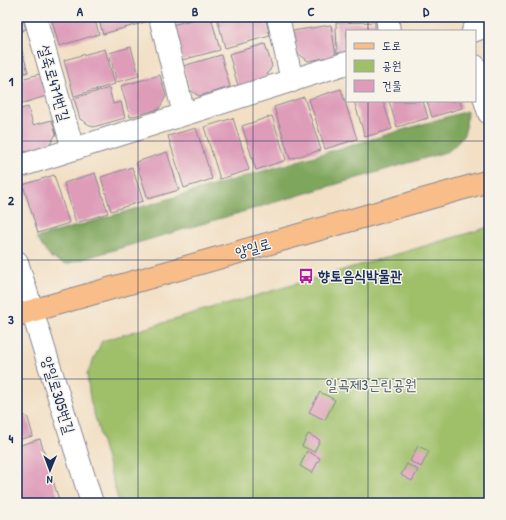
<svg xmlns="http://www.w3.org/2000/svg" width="506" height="520" font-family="'Patrick Hand','Poor Story',sans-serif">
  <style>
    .green { fill: #9fc069; stroke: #5d7864 }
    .forest { fill: #7fa65d; stroke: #4d6a5e }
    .building { fill: #de9cb9 }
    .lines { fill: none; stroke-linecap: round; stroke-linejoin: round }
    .minor-casing { stroke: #868791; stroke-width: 24 }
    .major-casing { stroke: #868791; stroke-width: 24 }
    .minor { stroke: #fff; stroke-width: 22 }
    .major { stroke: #f8bd89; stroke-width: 22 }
    .grid { fill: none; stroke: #1b2f5e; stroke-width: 1; stroke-opacity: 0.55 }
    .labels { text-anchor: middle; stroke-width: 3; stroke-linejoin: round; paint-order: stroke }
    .street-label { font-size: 15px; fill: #1b2f5e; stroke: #f7f3e8 }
    .poi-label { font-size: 15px; font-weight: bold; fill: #1b2f5e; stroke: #f7f3e8; text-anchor: start }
    .park-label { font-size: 15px; fill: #435a61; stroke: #f7f3e8 }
    .neatline { fill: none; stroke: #1b2f5e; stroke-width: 1.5 }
    .grid-label { font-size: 13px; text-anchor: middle; font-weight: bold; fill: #1b2f5e }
  </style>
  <rect width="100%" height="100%" fill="#f7f3e8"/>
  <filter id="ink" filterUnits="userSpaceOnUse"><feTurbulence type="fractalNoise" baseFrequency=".025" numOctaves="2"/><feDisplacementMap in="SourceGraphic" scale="8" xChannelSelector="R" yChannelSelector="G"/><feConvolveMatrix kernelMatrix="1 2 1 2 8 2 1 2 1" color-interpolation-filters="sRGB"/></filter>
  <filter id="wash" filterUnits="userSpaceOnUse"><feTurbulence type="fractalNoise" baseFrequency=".012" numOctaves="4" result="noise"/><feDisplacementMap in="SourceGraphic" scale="16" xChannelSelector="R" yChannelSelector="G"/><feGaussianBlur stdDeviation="0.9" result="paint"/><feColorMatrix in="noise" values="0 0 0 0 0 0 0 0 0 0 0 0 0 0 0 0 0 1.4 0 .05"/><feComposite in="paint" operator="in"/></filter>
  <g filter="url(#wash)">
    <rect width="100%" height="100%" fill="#f2dfc4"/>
    <!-- green -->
    <path class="green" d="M 489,227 L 489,503 L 119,503 L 90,399 L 87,374 L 102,341 Z"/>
    <!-- forest -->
    <path class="forest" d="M 467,111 C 466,135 466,135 449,151 L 66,264 L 50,257 L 36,238 Z"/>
    <g id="blocks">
      <!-- building -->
      <g class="building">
        <path d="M 17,17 L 22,17 L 26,29 L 17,32 Z"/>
        <path d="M 51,17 L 94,17 L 99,34 L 59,46 Z"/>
        <path d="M 98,17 L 147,17 L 149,21 L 103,34 Z"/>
        <path d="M 202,17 L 211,17 L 220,50 L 182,60 L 172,25 Z"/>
        <path d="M 221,17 L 265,17 L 270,36 L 225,48 L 217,18 Z"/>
        <path d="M 375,22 L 375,31 L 347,31 L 347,53 L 337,53 L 336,23 Z"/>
        <path d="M 331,25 L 336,56 L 308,61 L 296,52 L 292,31 Z"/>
        <path d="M 19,40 L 28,72 L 17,75 L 17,41 Z"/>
        <path d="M 265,44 L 272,66 L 265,79 L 238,86 L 229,54 Z"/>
        <path d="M 131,47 L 139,76 L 117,82 L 109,53 Z"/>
        <path d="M 105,49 L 115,84 L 74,96 L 64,60 Z"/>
        <path d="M 221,55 L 230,87 L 199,96 L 190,90 L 183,66 Z"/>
        <path d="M 40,74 L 46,96 L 17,105 L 17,80 Z"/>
        <path d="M 160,75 L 166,96 L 159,109 L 130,117 L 121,86 Z"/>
        <path d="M 109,88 L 113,104 L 121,102 L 125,118 L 93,127 L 80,119 L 74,98 Z"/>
        <path d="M 341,89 L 357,139 L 325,149 L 309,99 Z"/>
        <path d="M 304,97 L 321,150 L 290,159 L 274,107 Z"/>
        <path d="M 354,101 L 383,101 L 392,129 L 365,137 Z"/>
        <path d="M 389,101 L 423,101 L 428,118 L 397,127 Z"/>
        <path d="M 427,101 L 460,101 L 462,108 L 432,117 Z"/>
        <path d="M 28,107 L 33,125 L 52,120 L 56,134 L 49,146 L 26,152 L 17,147 L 17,110 Z"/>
        <path d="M 272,116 L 286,160 L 256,170 L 242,126 Z"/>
        <path d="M 233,118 L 249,170 L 220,179 L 204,127 Z"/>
        <path d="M 196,128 L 212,179 L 184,188 L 168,136 Z"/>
        <path d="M 167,152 L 179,190 L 148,199 L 136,162 Z"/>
        <path d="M 132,167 L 143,201 L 111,211 L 101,177 Z"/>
        <path d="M 95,173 L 108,213 L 76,223 L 64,183 Z"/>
        <path d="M 54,175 L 69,223 L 38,233 L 23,185 Z"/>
        <path d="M 320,392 L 335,400 L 325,420 L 309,412 Z"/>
        <path d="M 17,410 L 28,418 L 33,436 L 17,440 Z"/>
        <path d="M 308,434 L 320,440 L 314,452 L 302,446 Z"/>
        <path d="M 40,439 L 60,503 L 17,503 L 17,446 Z"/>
        <path d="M 418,446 L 429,451 L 421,467 L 410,461 Z"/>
        <path d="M 307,451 L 320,458 L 312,473 L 300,466 Z"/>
        <path d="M 407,464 L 418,470 L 412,481 L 401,475 Z"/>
      </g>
    </g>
  </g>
  <g filter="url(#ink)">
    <use href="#blocks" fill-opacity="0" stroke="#868791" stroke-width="1"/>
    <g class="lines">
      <defs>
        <g id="minor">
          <path d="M 35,17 L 73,149"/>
          <path d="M 160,17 L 184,114"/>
          <path d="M 278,17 L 292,81"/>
          <path d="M 387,17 L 389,31"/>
          <path d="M 473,31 L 489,25"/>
          <path d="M 475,66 L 489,113"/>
          <path d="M 17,167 L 347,63"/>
          <path d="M 17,262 L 92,503"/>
        </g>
        <path id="major" d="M 17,315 L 489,181"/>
      </defs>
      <!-- minor casing -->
      <use href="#minor" class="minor-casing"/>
      <!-- major casing -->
      <use href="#major" class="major-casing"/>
      <!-- minor -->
      <use href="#minor" class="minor"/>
      <!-- major -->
      <use href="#major" class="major"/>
    </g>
  </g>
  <!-- grid -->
  <path class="grid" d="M 138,17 L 138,503M 253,17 L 253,503M 368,17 L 368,31M 368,101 L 368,503M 17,141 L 489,141M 17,260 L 489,260M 17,379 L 489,379"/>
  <!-- icons -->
  <defs>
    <symbol id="bus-bare" viewBox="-9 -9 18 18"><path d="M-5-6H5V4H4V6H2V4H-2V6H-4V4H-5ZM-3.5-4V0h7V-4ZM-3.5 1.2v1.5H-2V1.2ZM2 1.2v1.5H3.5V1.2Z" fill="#b5179e" stroke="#f7f3e8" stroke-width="2.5" paint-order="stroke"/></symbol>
  </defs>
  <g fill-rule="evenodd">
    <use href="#bus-bare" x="295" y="265" width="22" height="22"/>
  </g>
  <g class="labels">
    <!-- street labels -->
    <g class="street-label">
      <text transform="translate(54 83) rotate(74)" y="5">설죽로471번길</text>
      <text transform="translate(253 248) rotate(-16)" y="5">양일로</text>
      <text transform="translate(58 395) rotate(73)" y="5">양일로305번길</text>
    </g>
    <!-- poi labels -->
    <g class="poi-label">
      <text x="318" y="281">향토음식박물관</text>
    </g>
    <!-- park labels -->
    <g class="park-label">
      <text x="371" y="390">일곡제3근린공원</text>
    </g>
  </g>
  <!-- margin -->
  <rect width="506" height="520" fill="none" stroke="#f7f3e8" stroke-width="44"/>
  <!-- legend -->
  <rect x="346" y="30" width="130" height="72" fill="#f7f3e8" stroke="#9fa5b1"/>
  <rect x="354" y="43" width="20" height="6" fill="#f8bd89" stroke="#9fa5b1"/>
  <text x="382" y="50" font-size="12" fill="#1b2f5e">도로</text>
  <rect x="354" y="60" width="20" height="12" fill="#9fc069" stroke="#9fa5b1"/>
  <text x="382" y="70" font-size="12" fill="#1b2f5e">공원</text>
  <rect x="354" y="80" width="20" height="12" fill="#de9cb9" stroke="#9fa5b1"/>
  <text x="382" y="90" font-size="12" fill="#1b2f5e">건물</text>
  <!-- north arrow -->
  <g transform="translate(50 470) rotate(181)" stroke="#f7f3e8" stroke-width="3" paint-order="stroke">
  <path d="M0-3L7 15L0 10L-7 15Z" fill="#1b2f5e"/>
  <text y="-6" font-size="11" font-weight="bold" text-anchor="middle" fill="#1b2f5e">N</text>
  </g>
  <rect x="22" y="22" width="462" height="476" class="neatline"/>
  <g class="grid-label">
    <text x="80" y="16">A</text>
    <text x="195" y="16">B</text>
    <text x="311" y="16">C</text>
    <text x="426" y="16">D</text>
    <text x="11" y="86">1</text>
    <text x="11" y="205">2</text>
    <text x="11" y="324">3</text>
    <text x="11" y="443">4</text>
  </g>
</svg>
